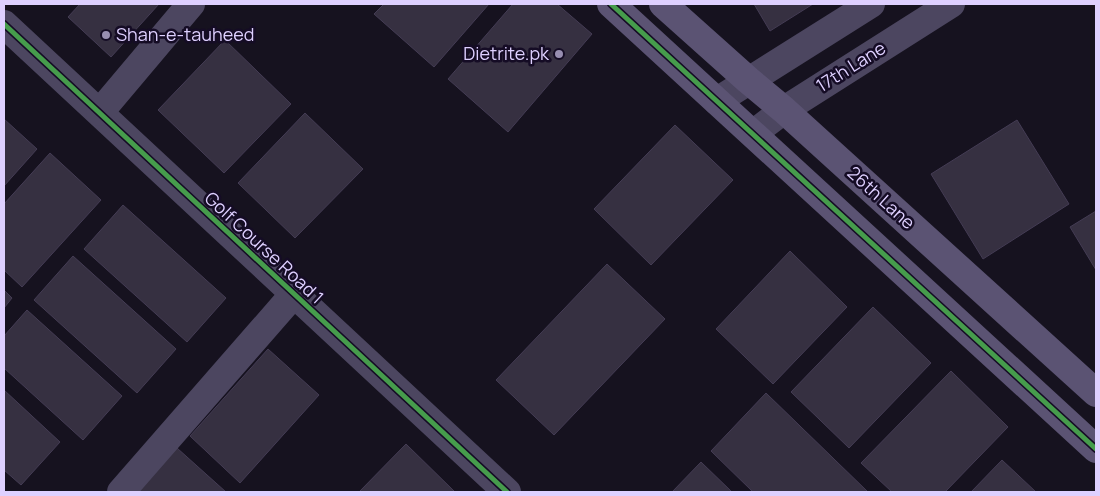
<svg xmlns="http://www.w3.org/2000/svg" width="1100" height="496" font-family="Manrope,sans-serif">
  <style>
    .building { fill: #363041; stroke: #443c54 }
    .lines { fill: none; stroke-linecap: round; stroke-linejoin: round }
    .street { stroke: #4c4660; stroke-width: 28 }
    .secondary { stroke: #5b5373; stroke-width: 28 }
    .cycleway-casing { stroke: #150c25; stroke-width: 8 }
    .cycleway { stroke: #469c4c; stroke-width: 5 }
    .poi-dot { fill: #988eb1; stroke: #150c25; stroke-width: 2 }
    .labels { text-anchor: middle; stroke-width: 5; stroke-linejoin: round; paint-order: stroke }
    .poi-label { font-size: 18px; fill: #ded0ff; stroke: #150c25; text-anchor: start }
    .street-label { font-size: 18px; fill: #ded0ff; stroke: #150c25 }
  </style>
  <rect width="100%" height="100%" fill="#16121f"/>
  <!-- building -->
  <g class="building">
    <path d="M 80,4 L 159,4 L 111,57 L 68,17 Z"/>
    <path d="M 384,4 L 489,4 L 434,67 L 374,14 Z"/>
    <path d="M 513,4 L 557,4 L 592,34 L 508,132 L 448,79 Z"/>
    <path d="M 754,4 L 813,4 L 770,31 Z"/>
    <path d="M 225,40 L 291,104 L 224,173 L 158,110 Z"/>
    <path d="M 305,113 L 363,169 L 295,238 L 238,183 Z"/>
    <path d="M 4,119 L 37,149 L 4,186 Z"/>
    <path d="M 1017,120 L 1069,204 L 983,259 L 931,174 Z"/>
    <path d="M 675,125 L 733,180 L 651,265 L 594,209 Z"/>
    <path d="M 50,153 L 101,200 L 22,287 L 4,270 L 4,204 Z"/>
    <path d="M 123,205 L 226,298 L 187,342 L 84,249 Z"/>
    <path d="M 1096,211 L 1096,270 L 1070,227 Z"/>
    <path d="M 790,251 L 847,307 L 773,384 L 716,329 Z"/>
    <path d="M 73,256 L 176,349 L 137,393 L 34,300 Z"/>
    <path d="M 607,264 L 665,319 L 554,435 L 496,380 Z"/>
    <path d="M 4,290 L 12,298 L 4,308 Z"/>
    <path d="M 873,307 L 931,363 L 849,448 L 791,392 Z"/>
    <path d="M 27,310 L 122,396 L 83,440 L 4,368 L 4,336 Z"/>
    <path d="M 268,349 L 319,395 L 240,483 L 190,436 Z"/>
    <path d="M 951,371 L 1008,427 L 945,492 L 892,492 L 861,463 Z"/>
    <path d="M 4,390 L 60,442 L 21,485 L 4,470 Z"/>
    <path d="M 766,393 L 868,492 L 753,492 L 711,451 Z"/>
    <path d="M 406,444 L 455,492 L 359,492 Z"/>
    <path d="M 177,448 L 226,492 L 137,492 Z"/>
    <path d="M 1002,460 L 1036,492 L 971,492 Z"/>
    <path d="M 701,462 L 732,492 L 672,492 Z"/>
  </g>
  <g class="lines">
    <!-- street -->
    <g class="street">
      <path d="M 4,24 L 507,492"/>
      <path d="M 717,101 L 871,4"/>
      <path d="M 100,112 L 191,4"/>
      <path d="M 754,133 L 784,110 L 951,4"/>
      <path d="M 121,492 L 293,295"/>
    </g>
    <!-- secondary -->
    <g class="secondary">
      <path d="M 611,4 L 1096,449"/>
      <path d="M 663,4 L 748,80 L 784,110 L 1096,393"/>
    </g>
    <defs>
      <g id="cycleway">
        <path d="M 611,4 L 1096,449"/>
        <path d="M 4,24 L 507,492"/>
      </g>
    </defs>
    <!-- cycleway casing -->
    <use href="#cycleway" class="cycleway-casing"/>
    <!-- cycleway -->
    <use href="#cycleway" class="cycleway"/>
  </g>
  <!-- markers -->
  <g class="poi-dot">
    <circle cx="106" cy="35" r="5"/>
    <circle cx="559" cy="54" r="5"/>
  </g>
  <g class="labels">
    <!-- poi labels -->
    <g class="poi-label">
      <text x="116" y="41">Shan-e-tauheed</text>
      <text x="549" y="60" text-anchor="end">Dietrite.pk</text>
    </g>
    <!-- street labels -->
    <g class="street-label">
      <text transform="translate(851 67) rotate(-32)" y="6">17th Lane</text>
      <text transform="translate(881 198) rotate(42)" y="6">26th Lane</text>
      <text transform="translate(264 248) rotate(43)" y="6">Golf Course Road 1</text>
    </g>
  </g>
  <!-- border -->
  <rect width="1100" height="496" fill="none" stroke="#ded0ff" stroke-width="10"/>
</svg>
